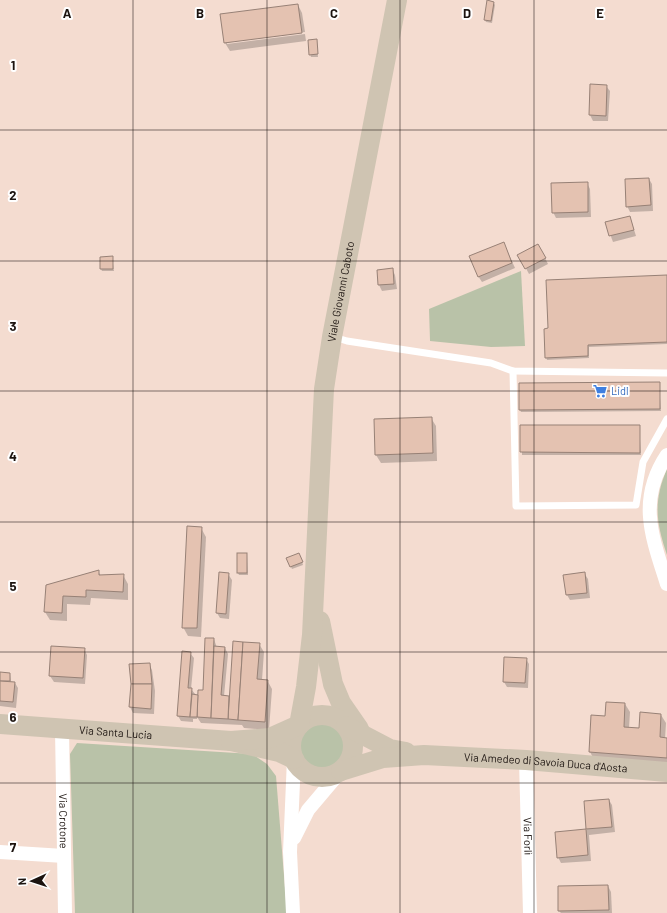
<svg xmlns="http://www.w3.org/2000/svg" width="667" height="913" font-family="Barlow,sans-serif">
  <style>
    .green { fill: #b9c2a8 }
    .shadow { fill: #0003 }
    .building { fill: #e4c2b1; stroke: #978176 }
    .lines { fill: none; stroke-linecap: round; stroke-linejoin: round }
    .service { stroke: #fff; stroke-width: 7 }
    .minor { stroke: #fff; stroke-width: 14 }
    .secondary { stroke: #cfc4b2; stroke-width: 20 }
    .grid { fill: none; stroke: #1c1410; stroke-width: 1; stroke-opacity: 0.55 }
    .labels { text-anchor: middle; stroke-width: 4; stroke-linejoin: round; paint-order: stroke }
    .street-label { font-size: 11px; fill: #1c1410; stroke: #fff }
    .shop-label { font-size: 11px; fill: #366cbe; stroke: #fff; text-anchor: start }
    .grid-label { font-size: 13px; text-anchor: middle; font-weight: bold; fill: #1c1410; stroke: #fff; stroke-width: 4; stroke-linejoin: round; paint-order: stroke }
  </style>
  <rect width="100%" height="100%" fill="#f4dcd0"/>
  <!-- green -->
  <g class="green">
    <path d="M 521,271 L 525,346 L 491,347 L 430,341 L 429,309 Z"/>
    <path d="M 667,469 L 667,555 C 656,523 653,501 667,469 Z"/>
    <circle cx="323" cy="745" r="24"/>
    <path d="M 77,743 L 252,754 L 267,764 L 276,776 L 287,913 L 75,913 L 70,754 Z"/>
  </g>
  <!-- shadow -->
  <g class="shadow">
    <path d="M 493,2 L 495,5 L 492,23 L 486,22 L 485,20 Z"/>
    <path d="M 298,5 L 302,13 L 305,32 L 227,42 L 227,44 L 305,34 L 306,41 L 230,51 L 225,43 Z"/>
    <path d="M 316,40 L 318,57 L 311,57 L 310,54 Z"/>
    <path d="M 591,85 L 606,86 L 610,91 L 608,121 L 593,121 L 590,115 Z"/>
    <path d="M 649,179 L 652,184 L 653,211 L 630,212 L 627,206 Z"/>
    <path d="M 587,183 L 590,189 L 591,217 L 556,218 L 553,212 Z"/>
    <path d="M 630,217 L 636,236 L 613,242 L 606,223 Z"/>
    <path d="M 506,248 L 515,268 L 482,282 L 478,276 Z"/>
    <path d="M 541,250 L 548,264 L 529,274 L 519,255 Z"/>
    <path d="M 112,257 L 114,271 L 102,271 L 101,269 Z"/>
    <path d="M 392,269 L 395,275 L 397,289 L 382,291 L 379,285 L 378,271 Z"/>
    <path d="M 667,276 L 667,344 L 589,347 L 589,358 L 547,360 L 546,357 Z"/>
    <path d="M 659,383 L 661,411 L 521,412 L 520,410 Z"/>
    <path d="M 431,418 L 436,426 L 437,461 L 381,463 L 376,455 Z"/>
    <path d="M 521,426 L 639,426 L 641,455 L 522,455 Z"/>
    <path d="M 201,528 L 206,537 L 201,637 L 188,636 L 183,627 Z"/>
    <path d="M 247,554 L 248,575 L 239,575 L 238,573 Z"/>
    <path d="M 300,556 L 303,565 L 292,569 L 291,567 Z"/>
    <path d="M 98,571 L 101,576 L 123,575 L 128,584 L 128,600 L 91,598 L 90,605 L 67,604 L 67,621 L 50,620 L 45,612 L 47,585 Z"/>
    <path d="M 584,573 L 588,579 L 590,598 L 570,600 L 567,595 Z"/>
    <path d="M 228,574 L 232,580 L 229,619 L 220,618 L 217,613 Z"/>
    <path d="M 214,639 L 217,648 L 225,648 L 228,654 L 224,696 L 230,697 L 259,644 L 264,652 L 262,680 L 267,680 L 272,689 L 269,730 L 244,728 L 242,725 L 201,723 L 197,717 L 197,719 L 193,719 L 193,722 L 181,721 L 178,716 L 190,653 L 194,658 L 191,689 L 196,695 L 198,696 L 204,691 Z"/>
    <path d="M 84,649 L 87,655 L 85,684 L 54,682 L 50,676 Z"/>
    <path d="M 526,659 L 529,664 L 528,688 L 507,687 L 504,682 Z"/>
    <path d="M 149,664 L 152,670 L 155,691 L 154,714 L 133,713 L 130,707 Z"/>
    <path d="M 0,673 L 10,674 L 11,682 L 15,683 L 18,688 L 16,708 L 0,706 Z"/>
    <path d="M 625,704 L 630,712 L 629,728 L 640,729 L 661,715 L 666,723 L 665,739 L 667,739 L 667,766 L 595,761 L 590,752 L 592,716 L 606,717 Z"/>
    <path d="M 609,800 L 612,805 L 615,832 L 589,835 L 591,861 L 561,863 L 558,857 L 556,833 L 587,830 L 585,802 Z"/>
    <path d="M 608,886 L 611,892 L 612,913 L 561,913 L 559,911 Z"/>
  </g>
  <!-- building -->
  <g class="building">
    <path d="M 487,0 L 494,2 L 491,21 L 484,20 Z"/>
    <path d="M 298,4 L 302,33 L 224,43 L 220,14 Z"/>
    <path d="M 317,39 L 318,54 L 309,55 L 308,40 Z"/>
    <path d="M 590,84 L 607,85 L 606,116 L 589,115 Z"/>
    <path d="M 649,178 L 651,205 L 626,207 L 625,179 Z"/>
    <path d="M 588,182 L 588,212 L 552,213 L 551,183 Z"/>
    <path d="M 630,216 L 634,230 L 609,236 L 605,222 Z"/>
    <path d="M 504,242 L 512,263 L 478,277 L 469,256 Z"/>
    <path d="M 538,244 L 546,258 L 525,269 L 517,255 Z"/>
    <path d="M 113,256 L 113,269 L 100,269 L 100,257 Z"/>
    <path d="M 393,268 L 394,284 L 378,285 L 377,270 Z"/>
    <path d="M 667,275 L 667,342 L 588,345 L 588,356 L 545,358 L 544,329 L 548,328 L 546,280 Z"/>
    <path d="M 660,382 L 660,409 L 519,410 L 519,383 Z"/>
    <path d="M 432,417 L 433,453 L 375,455 L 374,419 Z"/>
    <path d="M 520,425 L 640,425 L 640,453 L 520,452 Z"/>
    <path d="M 187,526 L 202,527 L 197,628 L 182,628 Z"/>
    <rect x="237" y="553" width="10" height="20"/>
    <path d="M 299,553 L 303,562 L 290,567 L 286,558 Z"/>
    <path d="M 99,570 L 99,575 L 124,574 L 123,592 L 86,590 L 86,597 L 63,596 L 62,613 L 44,612 L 46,585 Z"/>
    <path d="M 219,572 L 229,573 L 226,614 L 216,613 Z"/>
    <path d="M 585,572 L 587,593 L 566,595 L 563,575 Z"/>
    <path d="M 205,638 L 214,638 L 211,718 L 197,717 L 198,690 L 203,690 Z"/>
    <path d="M 233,641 L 243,642 L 238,720 L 228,719 Z"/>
    <path d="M 243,642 L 260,643 L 257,679 L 268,680 L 265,722 L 238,720 Z"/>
    <path d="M 51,646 L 85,648 L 83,678 L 49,676 Z"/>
    <path d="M 214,646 L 225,647 L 221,695 L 229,696 L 228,719 L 211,718 Z"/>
    <path d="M 182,651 L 191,652 L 188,688 L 192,688 L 190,717 L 177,716 Z"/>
    <path d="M 504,657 L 527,658 L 525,683 L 503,682 Z"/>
    <path d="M 150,663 L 152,684 L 131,684 L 129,664 Z"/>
    <path d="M 0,672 L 10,673 L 10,681 L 0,681 Z"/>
    <path d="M 0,681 L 15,682 L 13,702 L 0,701 Z"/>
    <path d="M 131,684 L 152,684 L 151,709 L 129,707 Z"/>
    <path d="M 192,694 L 198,695 L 197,717 L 190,717 Z"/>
    <path d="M 606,702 L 625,703 L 624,727 L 639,728 L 640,712 L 661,714 L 660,737 L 667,738 L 667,758 L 589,752 L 591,715 L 605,716 Z"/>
    <path d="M 609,799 L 612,827 L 586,829 L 584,801 Z"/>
    <path d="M 586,829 L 588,855 L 557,858 L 555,832 Z"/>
    <path d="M 608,885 L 609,910 L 558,911 L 558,886 Z"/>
  </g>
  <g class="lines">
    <!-- service -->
    <g class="service">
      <path d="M 334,337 L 347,341 L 491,363 L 513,371 L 667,373"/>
      <path d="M 513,371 L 516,506 L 636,505 L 643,462 L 667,419"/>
    </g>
    <!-- minor -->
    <g class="minor">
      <path d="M 667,455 C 637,500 652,537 667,584"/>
      <path id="s1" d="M 62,729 L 65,913"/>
      <path id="s2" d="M 526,760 L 530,913"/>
      <path d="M 294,838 L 308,810 L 341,771"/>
      <path d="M 0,852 L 64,856"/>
      <path d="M 293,913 L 290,852 L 294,759"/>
    </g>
    <!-- secondary -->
    <g class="secondary">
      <path d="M 320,621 L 333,684 L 341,703 L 359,729"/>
      <circle cx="322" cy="746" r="31"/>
      <path id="s3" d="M 0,724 L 231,741 L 279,752 L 294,759"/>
      <path d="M 346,726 L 390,749 L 406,752"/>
      <path id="s4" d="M 231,741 L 270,738 L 299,725 L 306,687 L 312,635 L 324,389 L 332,337 L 397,0"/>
      <path id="s5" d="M 341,771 L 383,758 L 424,755 L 526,760 L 667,772"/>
    </g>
  </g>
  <!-- grid -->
  <path class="grid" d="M 133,0 L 133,913M 267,0 L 267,913M 400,0 L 400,913M 534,0 L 534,913M 0,130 L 667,130M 0,261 L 667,261M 0,391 L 667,391M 0,522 L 667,522M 0,652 L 667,652M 0,783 L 667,783"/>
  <!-- icons -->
  <defs>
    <symbol id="supermarket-bare" viewBox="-9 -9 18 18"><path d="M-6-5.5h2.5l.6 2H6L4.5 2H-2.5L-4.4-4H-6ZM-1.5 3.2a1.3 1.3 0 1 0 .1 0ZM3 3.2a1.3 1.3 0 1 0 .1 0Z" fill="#3f7fe0" stroke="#fff" stroke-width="2.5" paint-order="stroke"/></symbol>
  </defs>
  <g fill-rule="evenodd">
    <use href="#supermarket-bare" x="590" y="381" width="20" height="20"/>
  </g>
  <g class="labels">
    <!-- street labels -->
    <g class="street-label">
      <text dy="4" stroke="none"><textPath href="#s4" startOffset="507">Viale Giovanni Caboto</textPath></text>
      <text dy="4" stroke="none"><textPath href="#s3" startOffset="116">Via Santa Lucia</textPath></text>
      <text dy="4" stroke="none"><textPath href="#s5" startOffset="207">Via Amedeo di Savoia Duca d'Aosta</textPath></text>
      <text dy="4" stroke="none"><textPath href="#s1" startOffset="92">Via Crotone</textPath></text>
      <text dy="4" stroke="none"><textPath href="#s2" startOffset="76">Via Forlì</textPath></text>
    </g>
    <!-- shop labels -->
    <g class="shop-label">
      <text x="611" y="395">Lidl</text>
    </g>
  </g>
  <g class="grid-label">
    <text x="67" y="18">A</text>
    <text x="200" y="18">B</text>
    <text x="334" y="18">C</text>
    <text x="467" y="18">D</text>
    <text x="600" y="18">E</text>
    <text x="13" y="70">1</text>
    <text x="13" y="200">2</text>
    <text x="13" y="331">3</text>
    <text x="13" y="461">4</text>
    <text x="13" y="591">5</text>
    <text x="13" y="722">6</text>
    <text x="13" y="852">7</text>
  </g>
  <!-- north arrow -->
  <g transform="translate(32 881) rotate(267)" stroke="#ffffff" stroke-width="3" paint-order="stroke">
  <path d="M0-3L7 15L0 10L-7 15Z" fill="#1c1410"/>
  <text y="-6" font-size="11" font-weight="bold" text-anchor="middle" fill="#1c1410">N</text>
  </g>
</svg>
